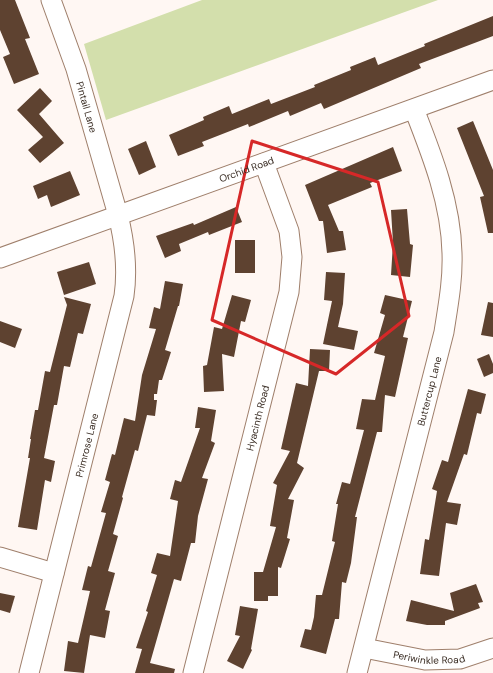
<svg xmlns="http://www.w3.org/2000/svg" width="493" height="673" font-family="'DM Sans',sans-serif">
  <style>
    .green { fill: #d3dfac }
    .building { fill: #5e4230 }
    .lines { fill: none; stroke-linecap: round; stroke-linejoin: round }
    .minor-casing { stroke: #9f7f6b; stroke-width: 21 }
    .minor { stroke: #fff; stroke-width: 19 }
    .marked { fill: none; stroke: #d62828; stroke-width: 3; stroke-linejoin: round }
    .labels { text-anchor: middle; stroke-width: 4; stroke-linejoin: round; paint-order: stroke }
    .street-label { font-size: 10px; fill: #392c23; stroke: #fff }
  </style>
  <rect width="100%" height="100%" fill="#fff7f3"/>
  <!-- green -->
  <path class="green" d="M 202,0 L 438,0 L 106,120 L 84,44 Z"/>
  <!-- building -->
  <g class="building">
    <path d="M 0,0 L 15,0 L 30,38 L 25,39 L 39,74 L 14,84 L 3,57 L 10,54 L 0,30 Z"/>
    <path d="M 493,16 L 493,36 L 419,64 L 421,68 L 324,109 L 321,103 L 290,116 L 288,111 L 249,127 L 248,124 L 202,142 L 204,146 L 178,156 L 169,135 L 204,120 L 203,117 L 229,106 L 232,114 L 269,99 L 271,104 L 315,87 L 314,85 L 351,70 L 350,67 L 375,57 L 378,65 L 425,46 L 424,44 Z"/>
    <path d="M 40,88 L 52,101 L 39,114 L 64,143 L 40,163 L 28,150 L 43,137 L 17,110 Z"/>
    <path d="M 473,121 L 493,170 L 493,233 L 488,233 L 480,197 L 484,196 L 457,128 Z"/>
    <path d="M 146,141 L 156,167 L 139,175 L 128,149 Z"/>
    <path d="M 393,147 L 402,171 L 370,183 L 372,187 L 328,205 L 339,231 L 343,231 L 346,250 L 327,253 L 323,221 L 319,221 L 305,185 Z"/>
    <path d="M 70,171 L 80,195 L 51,207 L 47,195 L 38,199 L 33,186 Z"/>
    <path d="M 236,207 L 242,222 L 209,235 L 208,232 L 179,244 L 181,251 L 165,258 L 156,236 L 193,223 L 194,225 Z"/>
    <path d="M 407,209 L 410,244 L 413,245 L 410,277 L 391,275 L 393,243 L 391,210 Z"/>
    <rect x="235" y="240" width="20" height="33"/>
    <path d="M 89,262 L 96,284 L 64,295 L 57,272 Z"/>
    <path d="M 326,272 L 345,273 L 343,304 L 338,327 L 358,331 L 354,350 L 323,344 L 332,301 L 324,300 Z"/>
    <path d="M 165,281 L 183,284 L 179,306 L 178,306 L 165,350 L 171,352 L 162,380 L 159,380 L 157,394 L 154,394 L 154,400 L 157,400 L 155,416 L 147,415 L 138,451 L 135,450 L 122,497 L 123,498 L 113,534 L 118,536 L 108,571 L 115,573 L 105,610 L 110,611 L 105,638 L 90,635 L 84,673 L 64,671 L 68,641 L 78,643 L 90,591 L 82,590 L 88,566 L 91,567 L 106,513 L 101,512 L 110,482 L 105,480 L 112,454 L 115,455 L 124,418 L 135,421 L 142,375 L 156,329 L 149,328 L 154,307 L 160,309 Z"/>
    <path d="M 232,295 L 251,300 L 245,322 L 241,321 L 234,357 L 222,354 L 224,391 L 204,392 L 203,366 L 207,365 L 214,327 L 222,329 Z"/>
    <path d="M 385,295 L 412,301 L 403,337 L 408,338 L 395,397 L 385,395 L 382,432 L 377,432 L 355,517 L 357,517 L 351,563 L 346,583 L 342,582 L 339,619 L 335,619 L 326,654 L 300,647 L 305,629 L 311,630 L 314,617 L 316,595 L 322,595 L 335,542 L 332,541 L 338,504 L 336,504 L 342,482 L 350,484 L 364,430 L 356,429 L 362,399 L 375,400 L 385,356 L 374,353 L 385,315 L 380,313 Z"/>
    <path d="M 64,297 L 91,304 L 83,334 L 78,333 L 70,367 L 64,366 L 57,405 L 54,405 L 44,458 L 55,461 L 51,482 L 45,480 L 37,530 L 18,527 L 30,458 L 28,458 L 31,439 L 30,439 L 35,410 L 38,410 L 45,371 L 50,372 L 67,305 Z"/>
    <path d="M 488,302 L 493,303 L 493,337 L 481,335 Z"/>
    <path d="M 0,321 L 22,329 L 15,348 L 0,342 Z"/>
    <path d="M 310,349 L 330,350 L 329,371 L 319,371 L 297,463 L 304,468 L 288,499 L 294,500 L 287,538 L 290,539 L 281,568 L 278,567 L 278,596 L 268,596 L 268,601 L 254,601 L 254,572 L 263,572 L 276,527 L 270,526 L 277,485 L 273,483 L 290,451 L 281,449 L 296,383 L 308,386 Z"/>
    <path d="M 489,354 L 493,364 L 493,373 L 484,377 L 477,359 Z"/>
    <path d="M 468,389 L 486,394 L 481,414 L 477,413 L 467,455 L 464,454 L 447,502 L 461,504 L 457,525 L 446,523 L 439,576 L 420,574 L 425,539 L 429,540 L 437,491 L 432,489 L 442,460 L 448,462 Z"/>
    <path d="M 198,407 L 216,410 L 211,441 L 215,443 L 202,478 L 208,479 L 198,516 L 195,543 L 191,543 L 181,581 L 174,579 L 150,663 L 175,669 L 174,673 L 135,673 L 142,649 L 136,648 L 148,612 L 146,611 L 157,575 L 151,573 L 157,553 L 170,556 L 178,501 L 170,499 L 175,480 L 181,482 L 200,428 L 195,428 Z"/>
    <path d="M 476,584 L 483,602 L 478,603 L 480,608 L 445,621 L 445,625 L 427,625 L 406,621 L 411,600 L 454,611 L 450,593 Z"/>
    <path d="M 0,593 L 15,596 L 10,613 L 0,610 Z"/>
    <path d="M 240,606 L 258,609 L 251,649 L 252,650 L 243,669 L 227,661 L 240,636 L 235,635 Z"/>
  </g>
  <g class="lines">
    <defs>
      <g id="minor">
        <path id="s1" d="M 0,258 L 493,80"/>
        <path d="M 0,557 L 54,573"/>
        <path id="s2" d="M 364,648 L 425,660 L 460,659 L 493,648"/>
        <path id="s3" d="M 29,673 L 124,296 C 128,268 125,243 118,215 L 76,69 L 51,0"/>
        <path id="s4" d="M 193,673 L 289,292 L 292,257 L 289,231 L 264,163"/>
        <path id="s5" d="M 357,673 L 444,332 C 448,306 453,280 452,253 C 451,203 432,155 414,109"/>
      </g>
    </defs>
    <!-- minor casing -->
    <use href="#minor" class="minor-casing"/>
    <!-- minor -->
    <use href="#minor" class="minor"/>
  </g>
  <!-- marked area -->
  <path class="marked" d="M 252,141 L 378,182 L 409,316 L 336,374 L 212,320 Z"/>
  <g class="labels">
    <!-- street labels -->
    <g class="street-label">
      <text transform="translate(87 107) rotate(74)" y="4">Pintail Lane</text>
      <text dy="4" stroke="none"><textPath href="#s1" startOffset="262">Orchid Road</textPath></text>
      <text dy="4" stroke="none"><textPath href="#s5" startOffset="291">Buttercup Lane</textPath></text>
      <text dy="4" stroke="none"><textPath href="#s4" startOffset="263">Hyacinth Road</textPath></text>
      <text dy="4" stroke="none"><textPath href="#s3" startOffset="235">Primrose Lane</textPath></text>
      <text dy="4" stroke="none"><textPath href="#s2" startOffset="66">Periwinkle Road</textPath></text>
    </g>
  </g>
</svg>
